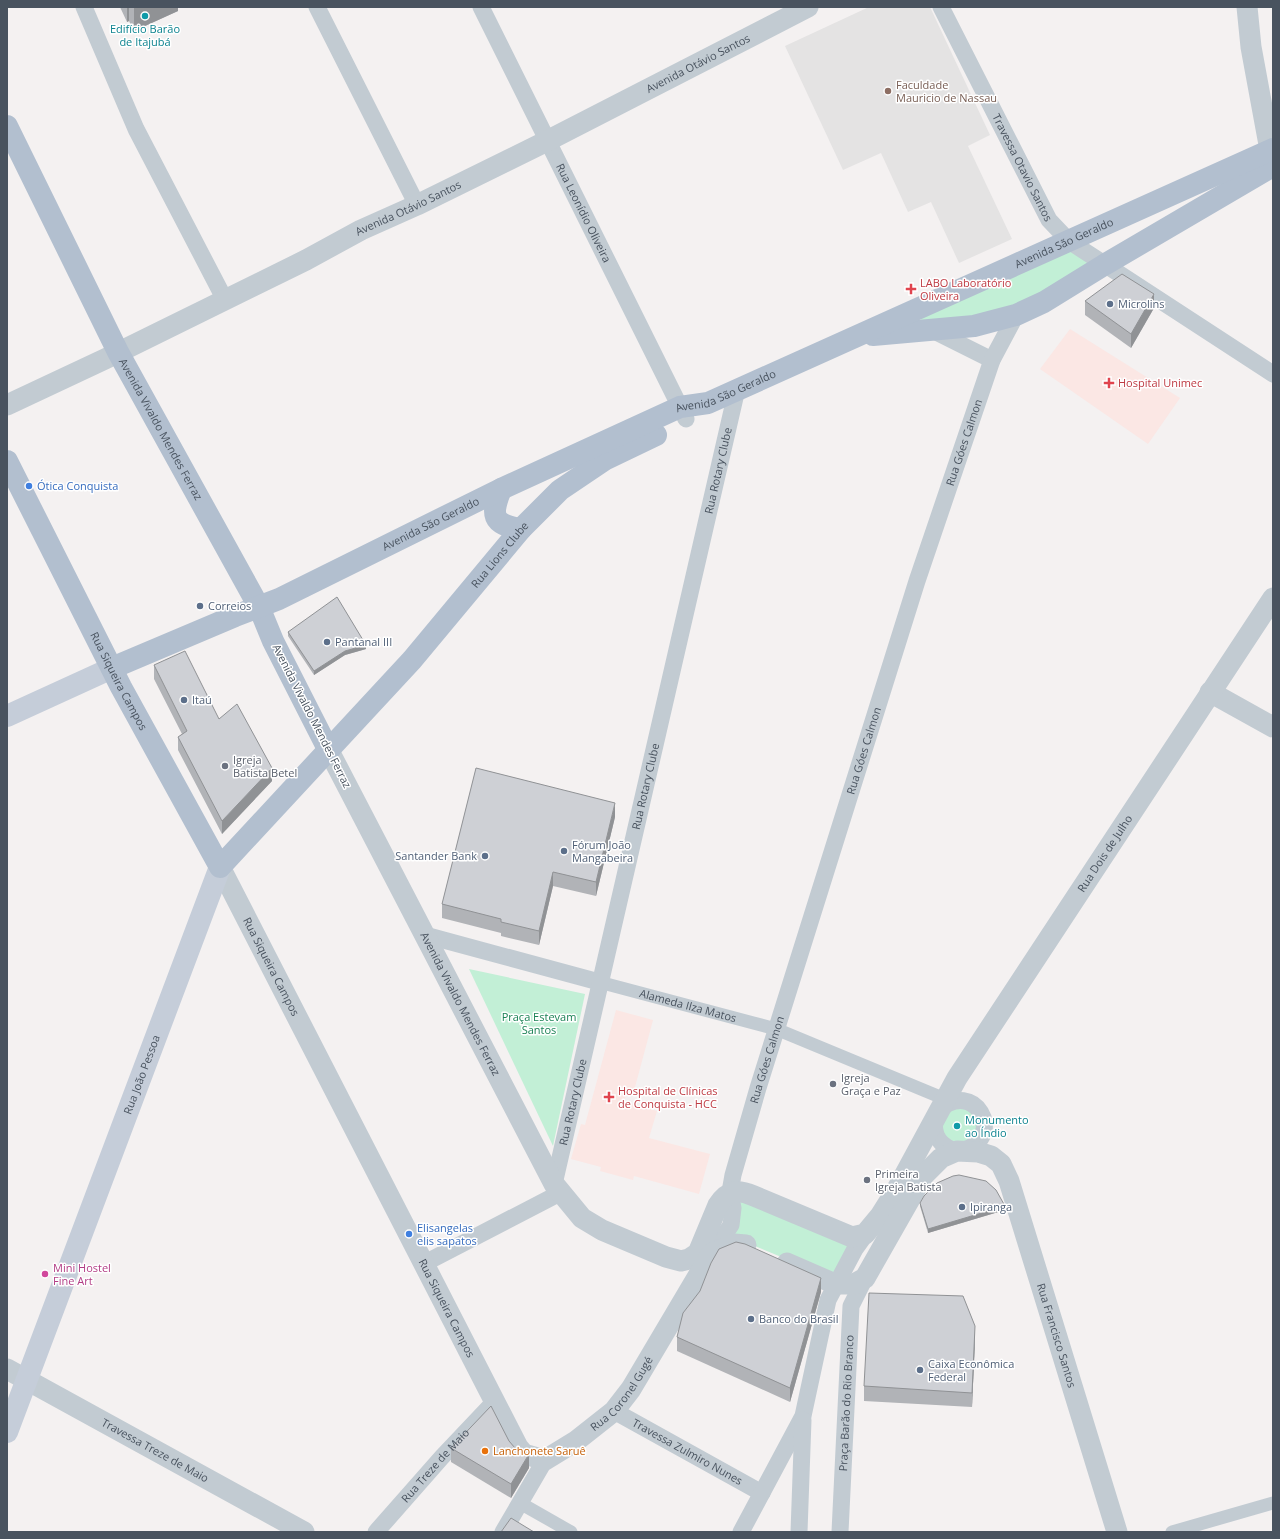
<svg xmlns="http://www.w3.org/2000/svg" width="1280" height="1539" font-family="'Open Sans',sans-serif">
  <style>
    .education { fill: #e4e3e3 }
    .medical { fill: #fbe7e4 }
    .green { fill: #c2efd6 }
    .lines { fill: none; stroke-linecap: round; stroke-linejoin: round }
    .pedestrian { stroke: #c2cbd2; stroke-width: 13 }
    .minor { stroke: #c2cbd2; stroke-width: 17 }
    .tertiary { stroke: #c2cbd2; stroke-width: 21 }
    .secondary { stroke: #c5cdd9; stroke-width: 22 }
    .primary { stroke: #b2bfcf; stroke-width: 22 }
    .wall { fill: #b1b3b7 }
    .shaded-wall { fill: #909295 }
    .building { fill: #ced0d5; stroke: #909295 }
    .culture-dot { fill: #0f9aa8; stroke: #fff; stroke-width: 1.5 }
    .education-dot { fill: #8d6e63; stroke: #fff; stroke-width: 1.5 }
    .health-dot { fill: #e0444e; stroke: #fff; stroke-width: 1.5 }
    .service-dot { fill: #5c6f8a; stroke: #fff; stroke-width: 1.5 }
    .shop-dot { fill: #3f7fe0; stroke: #fff; stroke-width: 1.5 }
    .worship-dot { fill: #6b7280; stroke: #fff; stroke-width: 1.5 }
    .hotel-dot { fill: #d1479c; stroke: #fff; stroke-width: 1.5 }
    .food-dot { fill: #e8710a; stroke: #fff; stroke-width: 1.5 }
    .labels { text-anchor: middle; stroke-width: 3; stroke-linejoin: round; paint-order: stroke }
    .culture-label { font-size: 11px; fill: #0d838f; stroke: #fff }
    .street-label { font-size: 11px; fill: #49535f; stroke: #fff }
    .education-label { font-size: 11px; fill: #785e54; stroke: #fff; text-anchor: start }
    .health-label { font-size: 11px; fill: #be3a42; stroke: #fff; text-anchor: start }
    .service-label { font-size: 11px; fill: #4e5e75; stroke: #fff; text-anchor: start }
    .shop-label { font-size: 11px; fill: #366cbe; stroke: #fff; text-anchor: start }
    .worship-label { font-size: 11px; fill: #5b616d; stroke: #fff; text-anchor: start }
    .park-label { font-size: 11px; fill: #198154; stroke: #fff }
    .hotel-label { font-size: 11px; fill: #b23c85; stroke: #fff; text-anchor: start }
    .food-label { font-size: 11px; fill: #c56008; stroke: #fff; text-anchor: start }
  </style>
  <rect width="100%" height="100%" fill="#f4f1f1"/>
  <!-- education -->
  <path class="education" d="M 869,7 L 930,7 L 990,135 L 968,146 L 1012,239 L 959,263 L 931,202 L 908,212 L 881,153 L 843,170 L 785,46 Z"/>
  <!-- medical -->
  <g class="medical">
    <path d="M 1070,329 L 1180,398 L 1148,444 L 1040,369 Z"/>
    <path d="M 616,1010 L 653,1020 L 634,1091 L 628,1089 L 624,1102 L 657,1111 L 649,1138 L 710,1154 L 699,1194 L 634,1176 L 633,1180 L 600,1171 L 601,1167 L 571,1159 L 581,1124 L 585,1125 Z"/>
  </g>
  <!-- green -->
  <g class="green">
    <path d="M 1069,241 L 1106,264 L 1016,315 L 922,323 L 919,316 Z"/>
    <path d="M 469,969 L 585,994 L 553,1146 Z"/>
    <path d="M 973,1104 L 982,1137 L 945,1147 L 938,1111 Z"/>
    <path d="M 733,1194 L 856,1241 L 832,1278 L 750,1244 L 734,1243 Z"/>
  </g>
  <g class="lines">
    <!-- pedestrian -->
    <g class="pedestrian">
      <path id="s1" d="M 599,982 L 776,1029 L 945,1099"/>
      <path d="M 520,1503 L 571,1532"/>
      <path d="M 1172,1532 L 1273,1503"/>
    </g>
    <!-- minor -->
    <g class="minor">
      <path d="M 84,7 L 136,129 L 225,300"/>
      <path d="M 317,7 L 417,205"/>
      <path id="s2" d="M 481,7 L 686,419"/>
      <path id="s3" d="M 941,7 L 1049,220 L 1069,241 L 1273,374"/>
      <path d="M 930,329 L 992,360"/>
      <path d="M 425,935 L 599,982"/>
      <path d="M 938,1111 C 974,1077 1007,1136 964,1150"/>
      <path d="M 935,1118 C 932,1135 940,1147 957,1151"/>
      <path id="s4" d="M 554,1184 L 737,389"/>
      <path id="s5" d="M 711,1254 L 731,1225 L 733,1208 L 730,1192 L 733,1175 L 758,1088 L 917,581 L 992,360 L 1016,315"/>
      <path d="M 425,1263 L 560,1193"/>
      <path id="s6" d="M 614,1411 L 762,1493"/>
      <path id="s7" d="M 376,1532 L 442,1457 L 495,1401"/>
      <path d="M 503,1532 L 545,1460"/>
      <path d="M 741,1532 L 803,1416 L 828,1300 L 855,1249 L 868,1231"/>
      <path d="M 799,1532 L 803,1420"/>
      <path id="s8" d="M 840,1532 L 851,1306 L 865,1278"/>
    </g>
    <!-- tertiary -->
    <g class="tertiary">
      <path d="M 1247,7 L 1251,47 L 1270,150 L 1273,155"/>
      <path id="s9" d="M 7,405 L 105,359 L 306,260 L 361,230 L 417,205 L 547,141 L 808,7"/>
      <path d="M 1210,692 L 1273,727"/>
      <path id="s10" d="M 329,751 L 554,1184 L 582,1218 L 602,1230 L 666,1257 L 681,1261 L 689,1259 L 698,1253 L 718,1205 C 728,1190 737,1189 754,1196 L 852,1237 L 865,1234 L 880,1216 L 897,1189 L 957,1078 L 1273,598"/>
      <path id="s11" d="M 220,867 L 518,1447 L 524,1454 L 545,1460 L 576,1441 L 614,1411 L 631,1389 L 711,1254 L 734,1244 L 746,1245"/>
      <path id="s12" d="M 787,1263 L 835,1284 L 854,1284 L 865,1278 L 923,1176 L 941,1158 L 957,1151 L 978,1152 L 991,1156 L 1001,1164 L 1009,1181 L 1117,1532"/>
      <path id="s13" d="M 7,1369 L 304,1532"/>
    </g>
    <!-- secondary -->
    <g class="secondary">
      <path d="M 7,716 L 112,668"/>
      <path id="s14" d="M 7,1432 L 220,867"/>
    </g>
    <!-- primary -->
    <g class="primary">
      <path id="s15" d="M 7,126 L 118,352 L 259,607 L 273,641 L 329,751"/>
      <path d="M 873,335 L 974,326 L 1016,315 L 1044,302 L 1104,265 L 1273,166"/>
      <path id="s16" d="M 7,461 L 121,687 L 220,867 L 412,660 L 521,529 L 560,490 L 606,459 L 656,435"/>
      <path d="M 501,489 C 491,515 491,524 521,529"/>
      <path id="s17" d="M 112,668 L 235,616 L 279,599 L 501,489 L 680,407 L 708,403 L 1273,149"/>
    </g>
  </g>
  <!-- wall -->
  <g class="wall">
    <path d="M 120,7 L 178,7 L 178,11 L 134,31 L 129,21 L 127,22 Z"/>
    <path d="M 1085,301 L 1154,308 L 1131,348 L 1085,315 Z"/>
    <path d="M 288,632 L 366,649 L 345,655 L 314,675 L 288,636 Z"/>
    <path d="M 154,665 L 219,719 L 272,781 L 222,834 L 178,750 L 178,737 L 182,734 L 154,679 Z"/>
    <path d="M 615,817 L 596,896 L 553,886 L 539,945 L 501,936 L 501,933 L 442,918 L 442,904 Z"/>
    <path d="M 920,1203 L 1005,1210 L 928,1233 L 920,1206 Z"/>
    <path d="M 821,1292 L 790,1402 L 677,1351 L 677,1337 Z"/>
    <path d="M 975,1340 L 972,1407 L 864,1401 L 864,1386 Z"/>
    <path d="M 509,1441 L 529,1468 L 511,1498 L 451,1462 L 451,1448 Z"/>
  </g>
  <!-- shaded-wall -->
  <g class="shaded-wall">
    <path d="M 127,7 L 129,7 L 129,21 L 127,22 Z"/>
    <path d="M 134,7 L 178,7 L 178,11 L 134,31 Z"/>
    <path d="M 1154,294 L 1154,308 L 1131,348 L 1131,334 Z"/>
    <path d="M 366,645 L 366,649 L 345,655 L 314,675 L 314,671 L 345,651 Z"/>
    <path d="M 272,768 L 272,781 L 222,834 L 222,821 Z"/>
    <path d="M 615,803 L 615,817 L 596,896 L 596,882 Z"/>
    <path d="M 553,872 L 553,886 L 539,945 L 539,931 Z"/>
    <path d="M 1005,1206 L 1005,1210 L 928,1233 L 928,1229 Z"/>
    <path d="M 821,1278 L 821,1292 L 790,1402 L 790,1388 Z"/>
    <path d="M 975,1326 L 975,1340 L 972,1407 L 972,1393 Z"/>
    <path d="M 529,1454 L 529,1468 L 511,1498 L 511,1484 Z"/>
  </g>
  <!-- building -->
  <g class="building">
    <path d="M 1122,274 L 1154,294 L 1131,334 L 1085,301 Z"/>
    <path d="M 337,597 L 366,645 L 345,651 L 314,671 L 288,632 Z"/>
    <path d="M 185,651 L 219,719 L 237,704 L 272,768 L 222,821 L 178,737 L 187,731 L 154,665 Z"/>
    <path d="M 476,768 L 615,803 L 596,882 L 553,872 L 539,931 L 501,922 L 501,919 L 442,904 Z"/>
    <path d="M 959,1175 L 986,1181 L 996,1190 L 1005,1206 L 928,1229 L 920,1203 L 924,1196 L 937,1183 L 953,1176 Z"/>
    <path d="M 736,1242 L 745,1244 L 821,1278 L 790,1388 L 677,1337 L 683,1313 L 700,1291 L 711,1263 L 719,1249 Z"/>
    <path d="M 869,1293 L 963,1296 L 975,1326 L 972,1393 L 864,1386 Z"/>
    <path d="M 491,1406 L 509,1441 L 515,1448 L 529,1454 L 511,1484 L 451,1448 Z"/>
    <path d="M 511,1518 L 534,1532 L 501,1532 Z"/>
  </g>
  <!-- markers -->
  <g class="culture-dot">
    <circle cx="145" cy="16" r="4"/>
    <circle cx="957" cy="1126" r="4"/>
  </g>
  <circle class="education-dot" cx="888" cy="91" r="4"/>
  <g class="health-dot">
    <path d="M909 283h4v4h4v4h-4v4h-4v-4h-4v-4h4z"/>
    <path d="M1107 377h4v4h4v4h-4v4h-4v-4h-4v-4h4z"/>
    <path d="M607 1091h4v4h4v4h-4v4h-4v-4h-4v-4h4z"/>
  </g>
  <g class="service-dot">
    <circle cx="1110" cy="304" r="4"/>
    <circle cx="200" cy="606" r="4"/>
    <circle cx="327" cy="642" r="4"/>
    <circle cx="184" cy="700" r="4"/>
    <circle cx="564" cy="851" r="4"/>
    <circle cx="485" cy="856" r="4"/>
    <circle cx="962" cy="1207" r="4"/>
    <circle cx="751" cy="1319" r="4"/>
    <circle cx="920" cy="1370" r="4"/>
  </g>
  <g class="shop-dot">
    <circle cx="29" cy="486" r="4"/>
    <circle cx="409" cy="1234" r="4"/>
  </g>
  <g class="worship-dot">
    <circle cx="225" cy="766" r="4"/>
    <circle cx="833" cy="1084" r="4"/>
    <circle cx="867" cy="1180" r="4"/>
  </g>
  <circle class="hotel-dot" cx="45" cy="1274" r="4"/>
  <circle class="food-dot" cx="485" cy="1451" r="4"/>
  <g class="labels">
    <!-- culture labels -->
    <g class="culture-label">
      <text x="145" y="33">Edifício Barão<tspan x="145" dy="13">de Itajubá</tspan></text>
      <text x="965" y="1124" text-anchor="start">Monumento<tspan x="965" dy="13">ao Índio</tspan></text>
    </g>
    <!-- street labels -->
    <g class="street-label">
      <text dy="4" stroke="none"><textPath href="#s9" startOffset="771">Avenida Otávio Santos</textPath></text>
      <text dy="4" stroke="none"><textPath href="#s3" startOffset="180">Travessa Otavio Santos</textPath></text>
      <text dy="4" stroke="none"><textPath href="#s9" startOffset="447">Avenida Otávio Santos</textPath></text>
      <text dy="4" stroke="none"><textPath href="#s2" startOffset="230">Rua Leonídio Oliveira</textPath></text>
      <text dy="4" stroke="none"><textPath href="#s17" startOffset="1044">Avenida São Geraldo</textPath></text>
      <text dy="4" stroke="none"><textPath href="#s17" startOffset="674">Avenida São Geraldo</textPath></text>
      <text dy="4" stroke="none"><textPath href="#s15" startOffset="340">Avenida Vivaldo Mendes Ferraz</textPath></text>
      <text dy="4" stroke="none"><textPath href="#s5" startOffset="854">Rua Góes Calmon</textPath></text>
      <text dy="4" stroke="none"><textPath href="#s4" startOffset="732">Rua Rotary Clube</textPath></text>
      <text dy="4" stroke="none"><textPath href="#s17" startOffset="350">Avenida São Geraldo</textPath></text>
      <text dy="4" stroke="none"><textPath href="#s16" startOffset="878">Rua Lions Clube</textPath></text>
      <text dy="4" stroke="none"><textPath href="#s16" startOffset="247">Rua Siqueira Campos</textPath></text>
      <text transform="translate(312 716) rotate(63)" y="4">Avenida Vivaldo Mendes Ferraz</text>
      <text dy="4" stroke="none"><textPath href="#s5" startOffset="530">Rua Góes Calmon</textPath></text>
      <text dy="4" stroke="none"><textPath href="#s4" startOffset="408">Rua Rotary Clube</textPath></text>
      <text dy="4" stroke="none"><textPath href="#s10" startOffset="1323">Rua Dois de Julho</textPath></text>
      <text dy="4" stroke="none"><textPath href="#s11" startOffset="112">Rua Siqueira Campos</textPath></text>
      <text dy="4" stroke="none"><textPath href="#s10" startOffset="285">Avenida Vivaldo Mendes Ferraz</textPath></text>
      <text dy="4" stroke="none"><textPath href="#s1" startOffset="92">Alameda Ilza Matos</textPath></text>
      <text dy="4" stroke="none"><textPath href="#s5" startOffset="206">Rua Góes Calmon</textPath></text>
      <text dy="4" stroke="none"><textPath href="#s14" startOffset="382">Rua João Pessoa</textPath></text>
      <text dy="4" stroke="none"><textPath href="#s4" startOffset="84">Rua Rotary Clube</textPath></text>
      <text dy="4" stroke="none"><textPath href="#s11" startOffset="496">Rua Siqueira Campos</textPath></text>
      <text dy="4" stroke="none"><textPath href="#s12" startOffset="472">Rua Francisco Santos</textPath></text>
      <text dy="4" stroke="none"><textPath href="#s11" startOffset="786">Rua Coronel Gugé</textPath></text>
      <text dy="4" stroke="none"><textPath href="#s8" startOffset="129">Praça Barão do Rio Branco</textPath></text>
      <text dy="4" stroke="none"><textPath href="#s13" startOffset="169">Travessa Treze de Maio</textPath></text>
      <text dy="4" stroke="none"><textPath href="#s6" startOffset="84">Travessa Zulmiro Nunes</textPath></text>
      <text dy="4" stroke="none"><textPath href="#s7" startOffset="89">Rua Treze de Maio</textPath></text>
    </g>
    <!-- education labels -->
    <g class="education-label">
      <text x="896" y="89">Faculdade<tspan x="896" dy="13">Mauricio de Nassau</tspan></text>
    </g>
    <!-- health labels -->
    <g class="health-label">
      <text x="920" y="287">LABO Laboratório<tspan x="920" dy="13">Oliveira</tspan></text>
      <text x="1118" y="387">Hospital Unimec</text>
      <text x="618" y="1095">Hospital de Clínicas<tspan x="618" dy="13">de Conquista - HCC</tspan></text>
    </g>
    <!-- service labels -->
    <g class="service-label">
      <text x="1118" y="308">Microlins</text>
      <text x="208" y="610">Correios</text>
      <text x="335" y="646">Pantanal III</text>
      <text x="192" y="704">Itaú</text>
      <text x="572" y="849">Fórum João<tspan x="572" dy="13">Mangabeira</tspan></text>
      <text x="477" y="860" text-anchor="end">Santander Bank</text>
      <text x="970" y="1211">Ipiranga</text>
      <text x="759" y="1323">Banco do Brasil</text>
      <text x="928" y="1368">Caixa Econômica<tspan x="928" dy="13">Federal</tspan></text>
    </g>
    <!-- shop labels -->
    <g class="shop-label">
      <text x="37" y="490">Ótica Conquista</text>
      <text x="417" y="1232">Elisangelas<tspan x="417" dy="13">elis sapatos</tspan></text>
    </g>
    <!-- worship labels -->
    <g class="worship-label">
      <text x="233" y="764">Igreja<tspan x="233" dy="13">Batista Betel</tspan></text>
      <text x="841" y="1082">Igreja<tspan x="841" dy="13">Graça e Paz</tspan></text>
      <text x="875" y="1178">Primeira<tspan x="875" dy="13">Igreja Batista</tspan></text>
    </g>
    <!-- park labels -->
    <g class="park-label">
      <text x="539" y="1021">Praça Estevam<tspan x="539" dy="13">Santos</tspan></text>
    </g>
    <!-- hotel labels -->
    <g class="hotel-label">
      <text x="53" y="1272">Mini Hostel<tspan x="53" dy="13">Fine Art</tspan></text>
    </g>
    <!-- food labels -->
    <g class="food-label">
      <text x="493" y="1455">Lanchonete Saruê</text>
    </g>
  </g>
  <!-- border -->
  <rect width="1280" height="1539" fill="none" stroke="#49535f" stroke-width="16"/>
</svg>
